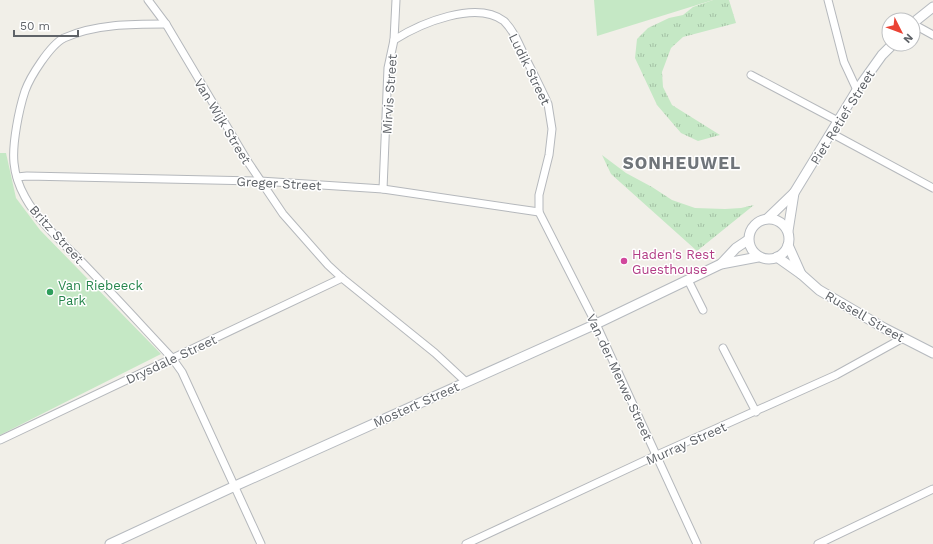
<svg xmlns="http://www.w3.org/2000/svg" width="933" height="544" font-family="'Work Sans',sans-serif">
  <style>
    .grass { fill: url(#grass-tufts) }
    .park { fill: #c5e8c5 }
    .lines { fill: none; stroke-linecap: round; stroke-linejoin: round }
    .street-casing { stroke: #b5b8bc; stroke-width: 9 }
    .secondary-casing { stroke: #b6babf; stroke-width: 11 }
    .street { stroke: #fff; stroke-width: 7 }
    .secondary { stroke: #fff; stroke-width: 9 }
    .hotel-dot { fill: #d1479c; stroke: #fff; stroke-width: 1.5 }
    .leisure-dot { fill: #2e9e5b; stroke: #fff; stroke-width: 1.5 }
    .labels { text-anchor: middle; stroke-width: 3; stroke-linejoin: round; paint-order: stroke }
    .street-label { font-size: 13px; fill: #5f6368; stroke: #fff }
    .hotel-label { font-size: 13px; fill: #b23c85; stroke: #fff; text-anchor: start }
    .leisure-label { font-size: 13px; fill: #27864d; stroke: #fff; text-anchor: start }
    .district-label { font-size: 17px; font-weight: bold; letter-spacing: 1px; fill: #70757a; stroke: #fff }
  </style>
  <defs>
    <pattern id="grass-tufts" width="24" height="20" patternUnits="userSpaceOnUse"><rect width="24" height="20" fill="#c5e8c5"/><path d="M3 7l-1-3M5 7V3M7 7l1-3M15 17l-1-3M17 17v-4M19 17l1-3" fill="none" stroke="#a3c0a4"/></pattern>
  </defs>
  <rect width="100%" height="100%" fill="#f1efe8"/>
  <!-- grass -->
  <g class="grass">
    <path d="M 713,0 L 729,0 L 736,23 L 683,37 L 671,48 L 662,72 L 663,87 L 672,105 L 720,135 L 698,141 L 681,133 L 657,105 L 635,58 L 637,39 L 648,28 L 669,18 L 683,15 L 693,7 Z"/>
    <path d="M 602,155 L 626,173 L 652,187 L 672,200 L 695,208 L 725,209 L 741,208 L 754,205 L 697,251 L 611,174 Z"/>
  </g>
  <!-- park -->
  <g class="park">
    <path d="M 594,0 L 713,0 L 597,36 Z"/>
    <path d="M 0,153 L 6,153 L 16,198 L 40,230 L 161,354 L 0,435 Z"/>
  </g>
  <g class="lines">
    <defs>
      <g id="street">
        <path d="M 148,0 L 166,24 L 248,162 L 283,214 L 328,265 L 342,278 L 435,353 L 465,381"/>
        <path d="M 828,0 L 844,62 L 857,90"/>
        <path d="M 166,24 C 132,24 95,24 64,38 C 50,45 30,77 25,91 C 19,109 12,144 14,163 C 15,174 20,188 25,197 C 38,221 62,242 81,261 C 112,293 142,326 172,358 L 182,372 L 261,544"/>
        <path d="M 913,24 L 933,35"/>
        <path d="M 394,40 C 421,23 476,0 504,21 C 514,31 519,44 525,57 C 533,73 541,88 548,104 L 552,129 L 549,155 L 539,195 L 539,212 L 596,324 L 697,544"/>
        <path d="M 751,75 L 838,121"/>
        <path d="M 831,133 L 933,188"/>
        <path d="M 17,177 L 27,176 L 260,181 L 383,189 L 539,212"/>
        <path d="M 383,189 L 388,68 L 394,40 L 396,0"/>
        <path d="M 688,280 L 703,310"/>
        <path d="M 723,348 L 756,412"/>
        <path d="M 0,440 L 342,278"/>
        <path d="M 466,544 L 657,455 L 836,375 L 903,338"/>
        <path d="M 818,544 L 933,489"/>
      </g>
      <g id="secondary">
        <path d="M 913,23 L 933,7"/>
        <path d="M 768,218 L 794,193 L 857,90 L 882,55 L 893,44"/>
        <circle cx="769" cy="239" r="20"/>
        <path d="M 788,231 L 794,193"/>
        <path d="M 788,245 L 801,274"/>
        <path d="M 777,257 L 801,274 L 819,290 L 884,328 L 933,353"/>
        <path d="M 721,264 L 736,248 L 748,240"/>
        <path d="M 110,544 L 235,486 L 596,324 L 721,264 L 758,257"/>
      </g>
    </defs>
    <!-- street casing -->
    <use href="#street" class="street-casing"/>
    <!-- secondary casing -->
    <use href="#secondary" class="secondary-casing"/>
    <!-- street -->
    <use href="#street" class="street"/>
    <!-- secondary -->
    <use href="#secondary" class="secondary"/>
  </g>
  <!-- markers -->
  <circle class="hotel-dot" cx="624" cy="261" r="4"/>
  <circle class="leisure-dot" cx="50" cy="292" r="4"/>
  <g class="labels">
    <!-- street labels -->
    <g class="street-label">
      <text transform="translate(530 69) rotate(64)" y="5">Ludik Street</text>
      <text transform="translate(389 94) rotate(-86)" y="5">Mirvis Street</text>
      <text transform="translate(842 117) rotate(-58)" y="5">Piet Retief Street</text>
      <text transform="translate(223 121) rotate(59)" y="5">Van Wijk Street</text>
      <text transform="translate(279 183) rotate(3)" y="5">Greger Street</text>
      <text transform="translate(57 234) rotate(48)" y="5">Britz Street</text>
      <text transform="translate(865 316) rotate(30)" y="5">Russell Street</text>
      <text transform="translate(171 359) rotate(-25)" y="5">Drysdale Street</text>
      <text transform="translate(620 377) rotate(65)" y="5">Van der Merwe Street</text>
      <text transform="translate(416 404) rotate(-24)" y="5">Mostert Street</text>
      <text transform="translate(686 443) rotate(-24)" y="5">Murray Street</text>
    </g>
    <!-- hotel labels -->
    <g class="hotel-label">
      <text x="632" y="259">Haden's Rest<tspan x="632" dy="15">Guesthouse</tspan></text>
    </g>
    <!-- leisure labels -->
    <g class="leisure-label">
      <text x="58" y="290">Van Riebeeck<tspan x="58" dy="15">Park</tspan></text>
    </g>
    <!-- district labels -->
    <g class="district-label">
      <text x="682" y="169">SONHEUWEL</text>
    </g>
  </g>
  <!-- north arrow -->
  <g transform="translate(901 32) rotate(132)"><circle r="19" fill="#ffffff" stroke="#bfc1c3"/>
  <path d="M0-3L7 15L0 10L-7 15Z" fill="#ea4335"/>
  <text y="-6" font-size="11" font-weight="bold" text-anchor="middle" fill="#5f6368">N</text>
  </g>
  <!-- scale -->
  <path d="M14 30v6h64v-6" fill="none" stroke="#5f6368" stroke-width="2"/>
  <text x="20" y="30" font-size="12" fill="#5f6368" stroke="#ffffff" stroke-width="3" paint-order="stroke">50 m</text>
</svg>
